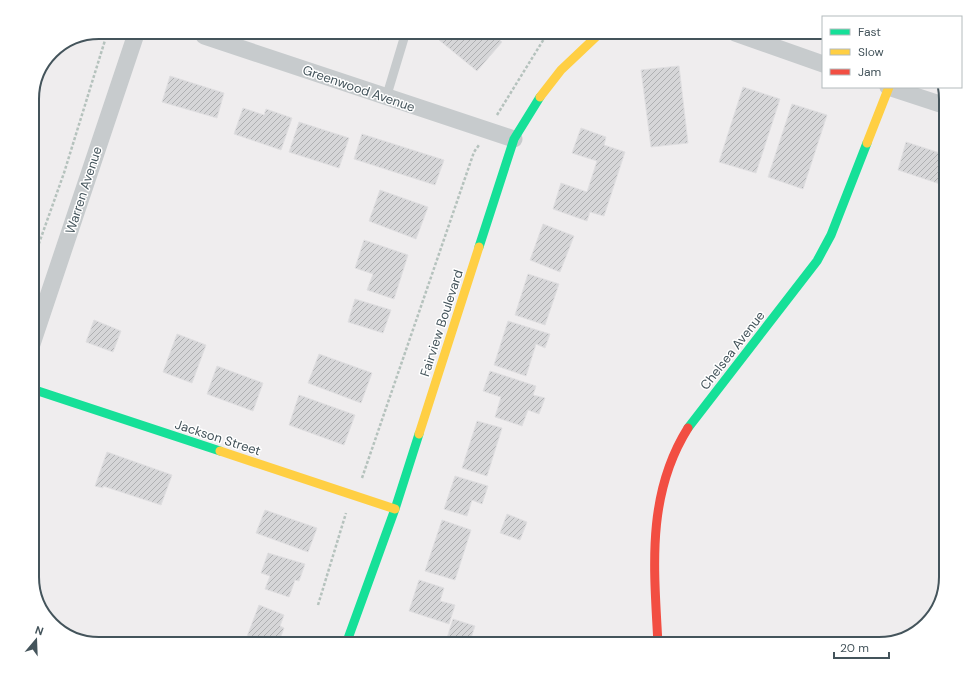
<svg xmlns="http://www.w3.org/2000/svg" width="978" height="676" font-family="'DM Sans',sans-serif">
  <style>
    .building { fill: url(#building-hatch); stroke: #e0dfe1 }
    .lines { fill: none; stroke-linecap: round; stroke-linejoin: round }
    .path { stroke: #b5c2bd; stroke-width: 2.5; stroke-dasharray: 3 2; stroke-linecap: butt }
    .lane { stroke: #c7cbcd; stroke-width: 9 }
    .street { stroke: #c7cbcd; stroke-width: 17 }
    .fast { stroke: #16e098; stroke-width: 9 }
    .slow { stroke: #ffcf43; stroke-width: 9 }
    .jam { stroke: #f24e42; stroke-width: 9 }
    .labels { text-anchor: middle; stroke-width: 3; stroke-linejoin: round; paint-order: stroke }
    .street-label { font-size: 13px; fill: #44545b; stroke: #fff }
    .rim { fill: none; stroke: #44545b; stroke-width: 2 }
  </style>
  <defs>
    <pattern id="building-hatch" width="6" height="6" patternUnits="userSpaceOnUse"><rect width="6" height="6" fill="#d6d6d8"/><path d="M-1 1l2-2M0 6l6-6M5 7l2-2" fill="none" stroke="#afb0b2"/></pattern>
  </defs>
  <rect width="100%" height="100%" fill="#efedee"/>
  <!-- building -->
  <g class="building">
    <path d="M 492,34 L 502,42 L 477,71 L 433,35 Z"/>
    <path d="M 364,35 L 380,35 L 379,40 Z"/>
    <path d="M 679,66 L 688,143 L 651,147 L 641,70 Z"/>
    <path d="M 170,76 L 224,93 L 217,118 L 162,102 Z"/>
    <path d="M 743,87 L 780,99 L 756,173 L 719,162 Z"/>
    <path d="M 792,104 L 827,115 L 803,189 L 768,177 Z"/>
    <path d="M 243,108 L 264,115 L 266,109 L 292,118 L 281,150 L 234,134 Z"/>
    <path d="M 299,122 L 349,138 L 339,168 L 289,152 Z"/>
    <path d="M 581,128 L 606,137 L 604,145 L 625,152 L 604,216 L 590,212 L 587,221 L 553,209 L 561,183 L 587,192 L 597,161 L 572,153 Z"/>
    <path d="M 362,134 L 444,160 L 435,185 L 354,159 Z"/>
    <path d="M 906,142 L 946,155 L 946,176 L 943,185 L 898,170 Z"/>
    <path d="M 380,190 L 428,207 L 416,239 L 369,221 Z"/>
    <path d="M 543,224 L 574,236 L 560,272 L 530,260 Z"/>
    <path d="M 364,240 L 408,255 L 394,299 L 367,290 L 373,274 L 355,268 Z"/>
    <path d="M 528,274 L 559,284 L 545,325 L 515,315 Z"/>
    <path d="M 355,299 L 391,310 L 383,333 L 348,322 Z"/>
    <path d="M 94,320 L 121,331 L 113,352 L 86,342 Z"/>
    <path d="M 508,321 L 550,334 L 545,348 L 536,344 L 526,376 L 494,365 Z"/>
    <path d="M 177,334 L 206,345 L 192,383 L 163,372 Z"/>
    <path d="M 319,354 L 372,373 L 361,403 L 308,383 Z"/>
    <path d="M 217,366 L 263,383 L 253,411 L 207,394 Z"/>
    <path d="M 490,371 L 536,386 L 533,395 L 545,398 L 539,414 L 528,410 L 522,426 L 495,417 L 501,397 L 483,391 Z"/>
    <path d="M 299,395 L 355,415 L 344,445 L 289,425 Z"/>
    <path d="M 477,421 L 502,428 L 487,476 L 462,468 Z"/>
    <path d="M 107,452 L 172,475 L 161,505 L 103,486 L 103,488 L 95,486 Z"/>
    <path d="M 455,476 L 488,486 L 482,504 L 472,500 L 467,516 L 444,509 Z"/>
    <path d="M 265,510 L 317,528 L 308,552 L 256,533 Z"/>
    <path d="M 507,514 L 527,522 L 520,540 L 500,533 Z"/>
    <path d="M 442,520 L 471,530 L 455,580 L 425,571 Z"/>
    <path d="M 268,553 L 305,564 L 299,581 L 295,580 L 289,597 L 265,589 L 270,576 L 261,573 Z"/>
    <path d="M 419,580 L 444,588 L 440,601 L 455,605 L 449,624 L 409,611 Z"/>
    <path d="M 259,605 L 284,615 L 280,626 L 284,628 L 278,644 L 259,644 L 246,639 Z"/>
    <path d="M 453,619 L 475,626 L 469,644 L 447,638 Z"/>
    <path d="M 410,640 L 422,644 L 408,644 Z"/>
    <path d="M 447,640 L 459,644 L 445,644 Z"/>
  </g>
  <g class="lines">
    <!-- path -->
    <g class="path">
      <path d="M 497,115 L 547,34"/>
      <path d="M 32,263 L 64,173 L 106,37"/>
      <path d="M 362,478 L 474,152 L 479,145"/>
      <path d="M 318,605 L 346,513"/>
    </g>
    <!-- lane -->
    <path class="lane" d="M 386,98 L 405,35"/>
    <!-- street -->
    <g class="street">
      <path d="M 735,33 L 823,64"/>
      <path d="M 204,36 L 514,139"/>
      <path d="M 888,87 L 946,106"/>
      <path d="M 32,344 L 135,37"/>
    </g>
    <!-- fast -->
    <g class="fast">
      <path d="M 479,247 L 514,139 L 540,97"/>
      <path d="M 32,389 L 220,451"/>
      <path d="M 688,428 L 817,261 L 831,235 L 867,143"/>
      <path d="M 346,644 L 395,509 L 419,434"/>
    </g>
    <!-- slow -->
    <g class="slow">
      <path d="M 540,97 L 561,70 L 599,34"/>
      <path d="M 867,143 L 889,87"/>
      <path d="M 419,434 L 479,247"/>
      <path d="M 220,451 L 395,509"/>
    </g>
    <!-- jam -->
    <path class="jam" d="M 658,644 C 654,568 646,495 688,428"/>
  </g>
  <g class="labels">
    <!-- street labels -->
    <g class="street-label">
      <text transform="translate(359 88) rotate(19)" y="5">Greenwood Avenue</text>
      <text transform="translate(83 190) rotate(-72)" y="5">Warren Avenue</text>
      <text transform="translate(441 323) rotate(-72)" y="5">Fairview Boulevard</text>
      <text transform="translate(732 350) rotate(-52)" y="5">Chelsea Avenue</text>
      <text transform="translate(218 437) rotate(18)" y="5">Jackson Street</text>
    </g>
  </g>
  <!-- crop -->
  <path d="M0 0H978V676H0ZM99 39H879A60 60 0 0 1 939 99V577A60 60 0 0 1 879 637H99A60 60 0 0 1 39 577V99A60 60 0 0 1 99 39Z" fill="#fff" fill-rule="evenodd"/>
  <path class="rim" d="M99 39H879A60 60 0 0 1 939 99V577A60 60 0 0 1 879 637H99A60 60 0 0 1 39 577V99A60 60 0 0 1 99 39Z"/>
  <!-- legend -->
  <rect x="822" y="16" width="140" height="72" fill="#ffffff" stroke="#b4bbbd"/>
  <rect x="830" y="29" width="20" height="6" fill="#16e098" stroke="#b4bbbd"/>
  <text x="858" y="36" font-size="12" fill="#44545b">Fast</text>
  <rect x="830" y="49" width="20" height="6" fill="#ffcf43" stroke="#b4bbbd"/>
  <text x="858" y="56" font-size="12" fill="#44545b">Slow</text>
  <rect x="830" y="69" width="20" height="6" fill="#f24e42" stroke="#b4bbbd"/>
  <text x="858" y="76" font-size="12" fill="#44545b">Jam</text>
  <!-- north arrow -->
  <g transform="translate(36 640) rotate(19)" stroke="#ffffff" stroke-width="3" paint-order="stroke">
  <path d="M0-3L7 15L0 10L-7 15Z" fill="#44545b"/>
  <text y="-6" font-size="11" font-weight="bold" text-anchor="middle" fill="#44545b">N</text>
  </g>
  <!-- scale -->
  <path d="M834 652v6h55v-6" fill="none" stroke="#44545b" stroke-width="2"/>
  <text x="840" y="652" font-size="12" fill="#44545b" stroke="#ffffff" stroke-width="3" paint-order="stroke">20 m</text>
</svg>
